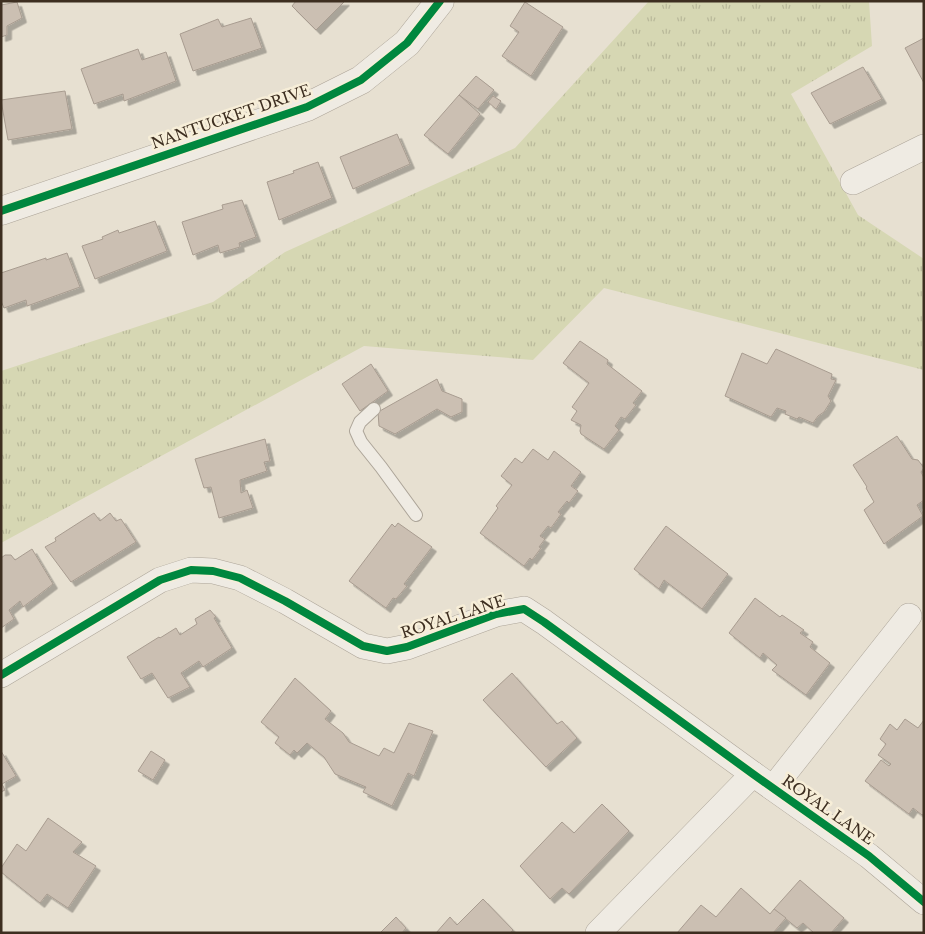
<svg xmlns="http://www.w3.org/2000/svg" width="925" height="934" font-family="'Libre Baskerville',serif">
  <style>
    .grass { fill: url(#grass-tufts) }
    .building { fill: #cbbfb2; stroke: #a89c90; filter: url(#shadow) }
    .lines { fill: none; stroke-linecap: round; stroke-linejoin: round }
    .service-casing { stroke: #ada599; stroke-width: 14 }
    .minor-casing { stroke: #ada599; stroke-width: 26 }
    .tertiary-casing { stroke: #ada599; stroke-width: 29 }
    .service { stroke: #efebe3; stroke-width: 12 }
    .minor { stroke: #efebe3; stroke-width: 25 }
    .tertiary { stroke: #efebe3; stroke-width: 28 }
    .cycleway-casing { stroke: #f7eed8; stroke-width: 11 }
    .cycleway { stroke: #00873e; stroke-width: 8 }
    .labels { text-anchor: middle; stroke-width: 5; stroke-linejoin: round; paint-order: stroke }
    .street-label { font-size: 15px; fill: #3d2e20; stroke: #f7eed8 }
  </style>
  <defs>
    <pattern id="grass-tufts" width="24" height="20" patternUnits="userSpaceOnUse" patternTransform="scale(1.25)"><rect width="24" height="20" fill="#d6d7b3"/><path d="M3 7l-1-3M5 7V3M7 7l1-3M15 17l-1-3M17 17v-4M19 17l1-3" fill="none" stroke="#b9b99a"/></pattern>
    <filter id="shadow"><feDropShadow dx="4.5" dy="4.5" stdDeviation="0" flood-color="#0004"/></filter>
  </defs>
  <rect width="100%" height="100%" fill="#e7e0d1"/>
  <!-- grass -->
  <path class="grass" d="M 649,1 L 869,1 L 872,46 L 791,94 L 858,215 L 924,259 L 924,370 L 604,288 L 533,360 L 364,346 L 1,543 L 1,371 L 213,302 L 285,252 L 515,148 Z"/>
  <!-- building -->
  <g class="building">
    <path d="M 296,1 L 345,1 L 316,30 L 292,6 Z"/>
    <path d="M 17,2 L 22,18 L 7,26 L 7,35 L 1,37 L 1,5 Z"/>
    <path d="M 525,2 L 563,27 L 531,76 L 502,56 L 519,32 L 510,26 Z"/>
    <path d="M 251,18 L 262,48 L 193,71 L 180,34 L 218,19 L 222,27 Z"/>
    <path d="M 924,38 L 924,83 L 905,48 Z"/>
    <path d="M 138,49 L 142,60 L 166,52 L 176,81 L 124,101 L 123,94 L 94,104 L 81,69 Z"/>
    <path d="M 863,67 L 882,99 L 830,124 L 811,93 Z"/>
    <path d="M 476,76 L 494,90 L 478,109 L 459,95 Z"/>
    <path d="M 65,91 L 72,129 L 8,140 L 1,100 Z"/>
    <path d="M 459,95 L 480,114 L 448,154 L 424,135 Z"/>
    <path d="M 493,96 L 501,101 L 496,109 L 488,102 Z"/>
    <path d="M 397,134 L 410,164 L 353,189 L 340,157 Z"/>
    <path d="M 318,162 L 332,198 L 279,220 L 267,182 L 294,173 L 293,171 Z"/>
    <path d="M 242,200 L 256,237 L 239,243 L 240,247 L 220,253 L 218,245 L 193,255 L 182,222 L 223,209 L 222,205 Z"/>
    <path d="M 155,221 L 167,251 L 95,279 L 82,246 L 103,239 L 102,237 L 118,230 L 119,233 Z"/>
    <path d="M 67,253 L 80,287 L 27,306 L 26,300 L 4,308 L 1,301 L 1,273 L 46,258 L 46,260 Z"/>
    <path d="M 580,341 L 608,360 L 607,364 L 642,391 L 633,403 L 636,405 L 625,419 L 621,417 L 615,426 L 619,430 L 604,449 L 581,434 L 580,431 L 581,425 L 571,420 L 577,411 L 572,407 L 589,383 L 563,363 Z"/>
    <path d="M 776,349 L 832,374 L 831,379 L 836,380 L 828,396 L 831,401 L 824,412 L 818,416 L 813,423 L 799,417 L 797,419 L 785,414 L 786,411 L 777,408 L 771,417 L 725,396 L 742,353 L 767,364 Z"/>
    <path d="M 371,364 L 388,391 L 360,411 L 342,384 Z"/>
    <path d="M 437,379 L 442,391 L 462,399 L 462,412 L 451,417 L 437,409 L 395,434 L 379,426 L 378,412 Z"/>
    <path d="M 897,436 L 912,459 L 918,460 L 924,468 L 921,472 L 924,478 L 924,500 L 917,505 L 923,516 L 884,544 L 864,510 L 874,502 L 866,488 L 867,487 L 853,465 Z"/>
    <path d="M 265,439 L 270,461 L 264,462 L 267,471 L 240,480 L 241,493 L 247,490 L 253,508 L 219,518 L 211,487 L 204,488 L 195,459 Z"/>
    <path d="M 533,449 L 548,460 L 554,451 L 581,472 L 571,486 L 578,491 L 569,503 L 567,501 L 558,512 L 561,514 L 551,528 L 548,526 L 540,536 L 545,539 L 539,547 L 541,548 L 532,560 L 530,558 L 524,566 L 480,533 L 498,508 L 496,506 L 512,485 L 501,476 L 515,458 L 522,463 Z"/>
    <path d="M 94,513 L 100,521 L 110,513 L 116,521 L 121,519 L 136,542 L 71,582 L 45,547 L 56,541 L 55,538 Z"/>
    <path d="M 398,523 L 432,547 L 404,584 L 407,586 L 396,599 L 393,598 L 386,608 L 349,581 L 392,524 L 395,527 Z"/>
    <path d="M 666,526 L 728,574 L 702,609 L 664,580 L 659,589 L 634,569 Z"/>
    <path d="M 32,549 L 53,584 L 23,607 L 20,601 L 9,610 L 14,619 L 1,628 L 1,558 L 5,555 L 11,555 L 15,560 Z"/>
    <path d="M 755,598 L 780,617 L 782,615 L 804,630 L 800,633 L 813,642 L 810,647 L 830,663 L 806,695 L 772,670 L 777,665 L 763,653 L 760,658 L 729,633 Z"/>
    <path d="M 210,610 L 216,617 L 214,618 L 232,648 L 203,667 L 199,661 L 181,673 L 190,687 L 168,698 L 152,673 L 141,679 L 127,657 L 159,637 L 160,638 L 176,628 L 180,635 L 197,624 L 195,619 Z"/>
    <path d="M 512,673 L 557,724 L 562,721 L 577,738 L 546,767 L 483,700 Z"/>
    <path d="M 295,678 L 331,711 L 325,719 L 343,733 L 349,742 L 379,756 L 384,748 L 394,753 L 409,723 L 433,731 L 414,776 L 408,773 L 392,806 L 363,792 L 366,787 L 335,774 L 324,757 L 307,743 L 297,753 L 294,750 L 290,755 L 275,743 L 279,737 L 261,722 Z"/>
    <path d="M 905,719 L 918,728 L 924,720 L 924,813 L 922,815 L 913,808 L 909,814 L 865,781 L 881,760 L 889,766 L 891,764 L 878,755 L 886,744 L 880,739 L 890,724 L 897,730 Z"/>
    <path d="M 1,751 L 16,776 L 2,784 L 5,790 L 1,792 Z"/>
    <path d="M 151,751 L 165,760 L 153,780 L 138,771 Z"/>
    <path d="M 602,804 L 629,831 L 569,894 L 562,888 L 550,899 L 520,866 L 562,822 L 574,833 Z"/>
    <path d="M 48,818 L 82,842 L 73,852 L 96,866 L 68,908 L 47,894 L 40,903 L 1,872 L 1,868 L 17,844 L 26,851 Z"/>
    <path d="M 800,880 L 844,918 L 831,933 L 814,933 L 803,923 L 797,928 L 774,909 Z"/>
    <path d="M 741,888 L 770,914 L 774,909 L 786,918 L 773,933 L 677,933 L 701,905 L 716,917 Z"/>
    <path d="M 483,899 L 513,930 L 510,933 L 436,933 L 450,917 L 457,925 Z"/>
    <path d="M 396,917 L 406,928 L 402,933 L 380,933 Z"/>
  </g>
  <g class="lines">
    <defs>
      <path id="service" d="M 374,409 L 360,422 L 356,431 L 361,442 L 381,467 L 416,515"/>
      <g id="minor">
        <path d="M 853,182 L 924,147"/>
        <path d="M 1,675 L 160,580 L 191,570 L 213,571 L 240,578 L 285,601 L 363,646 L 387,651 L 407,647 L 496,614 L 524,609 L 544,622 L 753,774 L 869,856 L 924,902"/>
        <path d="M 773,788 L 909,616"/>
        <path d="M 598,933 L 753,774"/>
      </g>
      <path id="tertiary" d="M 1,211 L 307,107 L 361,80 L 407,43 L 440,1"/>
    </defs>
    <!-- service casing -->
    <use href="#service" class="service-casing"/>
    <!-- minor casing -->
    <use href="#minor" class="minor-casing"/>
    <!-- tertiary casing -->
    <use href="#tertiary" class="tertiary-casing"/>
    <!-- service -->
    <use href="#service" class="service"/>
    <!-- minor -->
    <use href="#minor" class="minor"/>
    <!-- tertiary -->
    <use href="#tertiary" class="tertiary"/>
    <defs>
      <g id="cycleway">
        <path d="M 1,211 L 307,107 L 361,80 L 407,43 L 440,1"/>
        <path d="M 1,675 L 160,580 L 191,570 L 213,571 L 240,578 L 285,601 L 363,646 L 387,651 L 407,647 L 496,614 L 524,609 L 544,622 L 753,774 L 869,856 L 924,902"/>
      </g>
    </defs>
    <!-- cycleway casing -->
    <use href="#cycleway" class="cycleway-casing"/>
    <!-- cycleway -->
    <use href="#cycleway" class="cycleway"/>
  </g>
  <g class="labels">
    <!-- street labels -->
    <g class="street-label">
      <text transform="translate(231 117) rotate(-19)" y="5">NANTUCKET DRIVE</text>
      <text transform="translate(453 617) rotate(-18)" y="5">ROYAL LANE</text>
      <text transform="translate(828 810) rotate(35)" y="5">ROYAL LANE</text>
    </g>
  </g>
  <!-- border -->
  <rect width="925" height="934" fill="none" stroke="#3d2e20" stroke-width="5"/>
</svg>
